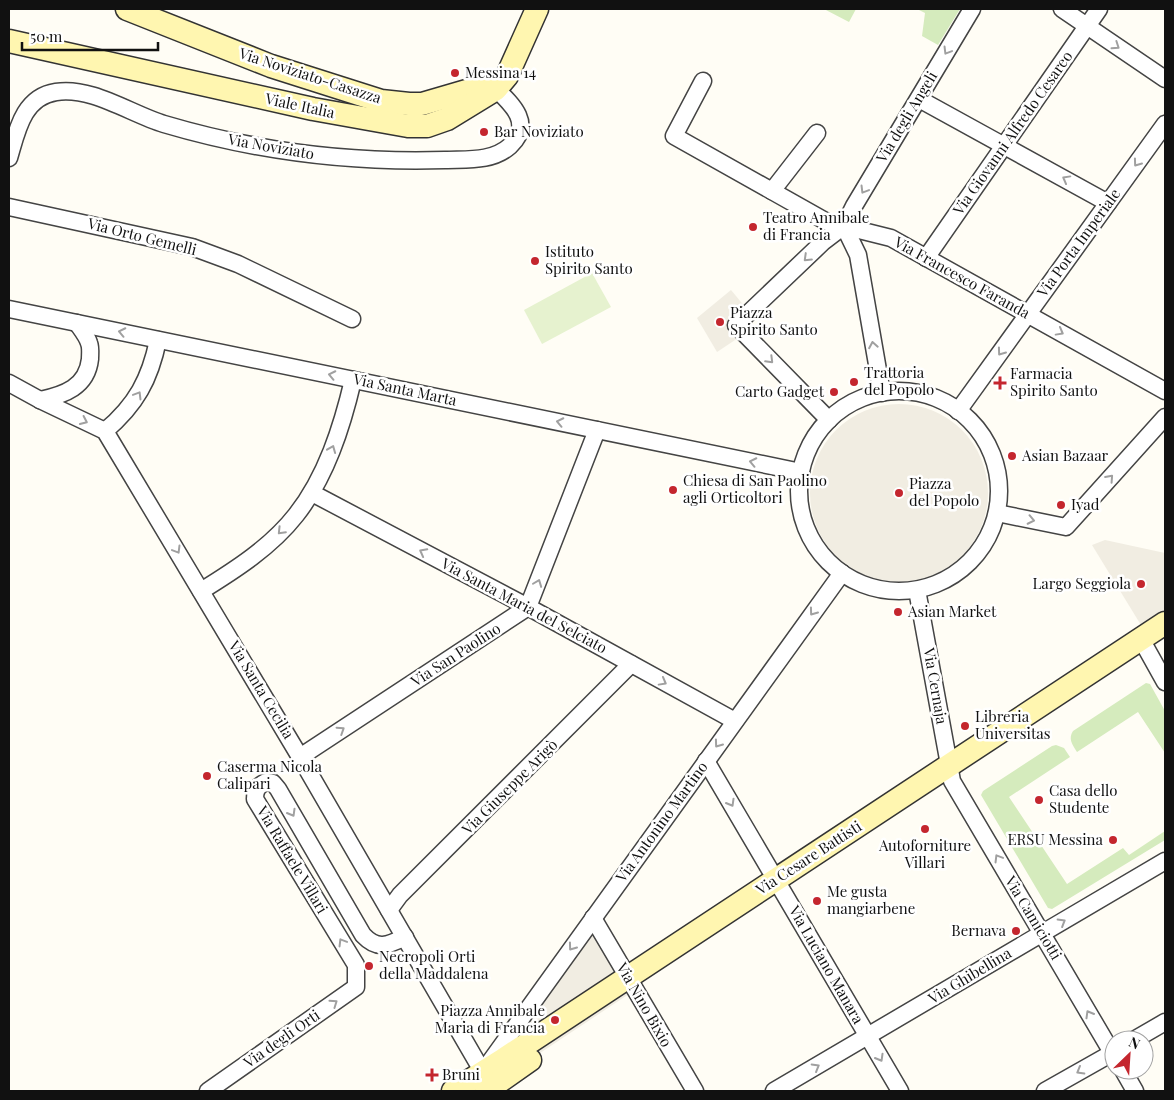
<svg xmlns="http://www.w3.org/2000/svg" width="1174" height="1100" font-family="'Playfair Display',serif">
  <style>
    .green { fill: #d5ebbd }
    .pitch { fill: #e6f2cf }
    .plaza { fill: #f1ede2 }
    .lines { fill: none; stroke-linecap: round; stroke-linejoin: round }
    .minor-casing { stroke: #444; stroke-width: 19 }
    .secondary-casing { stroke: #333; stroke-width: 25 }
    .minor { stroke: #fff; stroke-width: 16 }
    .secondary { stroke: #fff6b0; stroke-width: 22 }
    .oneway { stroke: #a0a0a0 }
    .poi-dot { fill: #c4262e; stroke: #fff; stroke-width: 2 }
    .labels { text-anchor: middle; stroke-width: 5; stroke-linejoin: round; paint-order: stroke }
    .poi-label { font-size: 15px; fill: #111; stroke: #fff; text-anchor: start }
    .street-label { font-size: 15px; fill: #111; stroke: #fff }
  </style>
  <rect width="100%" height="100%" fill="#fffdf5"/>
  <!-- green -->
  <g class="green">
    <path d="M 824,9 L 856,9 L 849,22 Z"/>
    <path d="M 917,9 L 960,9 L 938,45 L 922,36 L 925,13 Z"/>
    <path d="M 1146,683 L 1150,684 L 1165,711 L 1165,753 L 1138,712 L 1077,752 C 1072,744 1068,739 1073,731 Z"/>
    <path d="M 1056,745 L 1064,748 L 1070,757 L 1009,797 L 1067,884 L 1123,848 L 1129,855 L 1165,831 L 1165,840 L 1052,909 L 1048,908 L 981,795 L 983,791 L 1052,746 Z"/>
  </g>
  <!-- pitch -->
  <path class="pitch" d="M 592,273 L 611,307 L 542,344 L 524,310 Z"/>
  <!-- plaza -->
  <g class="plaza">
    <path d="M 731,290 L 750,313 L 744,334 L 717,352 L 697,318 Z"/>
    <circle cx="899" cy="493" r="89"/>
    <path d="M 1105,540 L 1165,553 L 1165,616 L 1144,630 L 1092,545 Z"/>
    <path d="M 593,918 L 635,990 L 513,1071 L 482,1072 Z"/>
  </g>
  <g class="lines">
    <defs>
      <g id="minor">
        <path d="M 1062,9 L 1165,79"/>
        <path d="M 703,81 L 674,136 L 827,222 L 891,238 L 1165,391"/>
        <path d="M 919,99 L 1108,203"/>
        <path d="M 9,158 C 17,131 23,97 56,92 C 91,86 131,114 164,124 C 255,151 350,163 445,160 C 467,159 492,162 510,146 C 533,124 513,105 496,89"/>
        <path d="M 772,191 L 817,133"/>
        <path d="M 9,207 L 192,247 L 238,264 L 352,319"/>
        <path d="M 844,226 L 858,255 L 882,393"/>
        <path d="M 926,258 L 1099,9"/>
        <path d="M 9,309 L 801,472"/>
        <path d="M 9,383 L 40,400 L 105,431 L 300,757 L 488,1081"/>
        <circle cx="899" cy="491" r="100"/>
        <path d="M 40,400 C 64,395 87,387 90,359 C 90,354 91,348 89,343 C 87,336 81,329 77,323"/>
        <path d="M 958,411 L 1165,124"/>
        <path d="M 829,420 L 736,325 L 823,242 L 844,226 L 854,206 L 972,9"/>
        <path d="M 105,431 C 136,405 150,379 158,340"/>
        <path d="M 312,493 L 528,607 L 735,721"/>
        <path d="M 997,513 L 1066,527 L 1165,417"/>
        <path d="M 917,590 L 952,781 L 1114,1056"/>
        <path d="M 201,591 C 235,570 271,547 296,515 C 326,477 342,427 353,380"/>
        <path d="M 1141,639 L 1165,682"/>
        <path d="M 300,757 L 528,607 L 597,430"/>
        <path d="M 706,761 L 900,1091"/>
        <path d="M 389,910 L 400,895 L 631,664"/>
        <path d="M 593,918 L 695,1091"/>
        <path d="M 1134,1040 L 1165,1022"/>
        <path d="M 487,1066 L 842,573"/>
        <path d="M 1123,1070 L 1135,1091"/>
        <path d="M 208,1091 L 356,987 L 356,965 L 255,799 C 255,789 258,786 266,782 L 273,783 L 278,789 L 363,935 C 377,950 387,946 405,937"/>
        <path d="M 774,1091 L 1165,861"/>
        <path d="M 1045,1091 L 1114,1052"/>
      </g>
      <g id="secondary">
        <path d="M 127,9 L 271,66 L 381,101 L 409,104 L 422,104 L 487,85"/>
        <path d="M 9,41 L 313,109 L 408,126 L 427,126 L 447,119 L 496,89 L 507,76 L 537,9"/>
        <path d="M 453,1091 L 504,1059 L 1165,623"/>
        <path d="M 486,1091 L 530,1060"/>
      </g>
    </defs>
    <!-- minor casing -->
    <use href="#minor" class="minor-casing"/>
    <!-- secondary casing -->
    <use href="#secondary" class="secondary-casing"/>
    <!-- minor -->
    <use href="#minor" class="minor"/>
    <!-- secondary -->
    <use href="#secondary" class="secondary"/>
  </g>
  <!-- one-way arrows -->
  <defs><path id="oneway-chevron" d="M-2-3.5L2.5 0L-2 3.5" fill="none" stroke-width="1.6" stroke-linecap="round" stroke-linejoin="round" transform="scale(1.25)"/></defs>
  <g class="oneway">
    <use href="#oneway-chevron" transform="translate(1116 46) rotate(34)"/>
    <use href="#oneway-chevron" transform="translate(947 51) rotate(121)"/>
    <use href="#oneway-chevron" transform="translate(1137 163) rotate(126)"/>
    <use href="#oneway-chevron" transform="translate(1066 179) rotate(-151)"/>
    <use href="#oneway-chevron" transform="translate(864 190) rotate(121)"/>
    <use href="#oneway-chevron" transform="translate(807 258) rotate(136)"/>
    <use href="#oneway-chevron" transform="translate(122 332) rotate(-168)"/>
    <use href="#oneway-chevron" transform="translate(1060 332) rotate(29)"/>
    <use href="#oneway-chevron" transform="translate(873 345) rotate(-100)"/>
    <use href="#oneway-chevron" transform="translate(1001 352) rotate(126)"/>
    <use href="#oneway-chevron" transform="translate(770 360) rotate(45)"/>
    <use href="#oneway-chevron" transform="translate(332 375) rotate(-168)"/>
    <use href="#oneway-chevron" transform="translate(138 395) rotate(-59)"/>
    <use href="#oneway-chevron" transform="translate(84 421) rotate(25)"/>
    <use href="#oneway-chevron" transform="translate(560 422) rotate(-168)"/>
    <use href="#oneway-chevron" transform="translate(332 449) rotate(-68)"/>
    <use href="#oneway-chevron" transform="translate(753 462) rotate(-168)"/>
    <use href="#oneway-chevron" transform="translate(1110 478) rotate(-48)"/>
    <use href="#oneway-chevron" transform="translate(1031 520) rotate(12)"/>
    <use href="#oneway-chevron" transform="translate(281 531) rotate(134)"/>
    <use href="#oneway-chevron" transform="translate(177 550) rotate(59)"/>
    <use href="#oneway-chevron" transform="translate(423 552) rotate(-152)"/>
    <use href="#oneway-chevron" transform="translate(538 583) rotate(-69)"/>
    <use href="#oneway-chevron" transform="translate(813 612) rotate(126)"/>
    <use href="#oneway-chevron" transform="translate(663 682) rotate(29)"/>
    <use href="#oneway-chevron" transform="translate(341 730) rotate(-33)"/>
    <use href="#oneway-chevron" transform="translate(718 744) rotate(126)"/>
    <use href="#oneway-chevron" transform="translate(731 803) rotate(60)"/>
    <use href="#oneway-chevron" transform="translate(292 813) rotate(60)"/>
    <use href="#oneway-chevron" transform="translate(998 858) rotate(-121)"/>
    <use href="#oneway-chevron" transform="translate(1062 922) rotate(-31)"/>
    <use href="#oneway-chevron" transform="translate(342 942) rotate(-121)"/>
    <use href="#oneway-chevron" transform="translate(572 947) rotate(126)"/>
    <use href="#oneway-chevron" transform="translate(334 1003) rotate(-35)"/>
    <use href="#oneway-chevron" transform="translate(1089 1014) rotate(-120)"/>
    <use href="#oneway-chevron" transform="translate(880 1058) rotate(60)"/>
    <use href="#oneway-chevron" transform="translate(816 1067) rotate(-30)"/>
    <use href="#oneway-chevron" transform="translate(1080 1071) rotate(150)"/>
  </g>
  <!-- markers -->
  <g class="poi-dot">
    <circle cx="455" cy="73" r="5"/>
    <circle cx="484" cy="132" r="5"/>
    <circle cx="753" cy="227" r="5"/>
    <circle cx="535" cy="261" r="5"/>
    <circle cx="720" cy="322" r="5"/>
    <circle cx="854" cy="382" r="5"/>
    <path d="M997.5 375.5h5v5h5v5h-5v5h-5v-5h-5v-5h5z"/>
    <circle cx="834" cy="392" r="5"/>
    <circle cx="1012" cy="456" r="5"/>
    <circle cx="673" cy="490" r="5"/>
    <circle cx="899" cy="493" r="5"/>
    <circle cx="1061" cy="505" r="5"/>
    <circle cx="1141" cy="584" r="5"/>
    <circle cx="898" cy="612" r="5"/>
    <circle cx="965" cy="726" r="5"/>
    <circle cx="207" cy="776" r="5"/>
    <circle cx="1039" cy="800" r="5"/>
    <circle cx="925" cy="829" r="5"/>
    <circle cx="1113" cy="840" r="5"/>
    <circle cx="817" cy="901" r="5"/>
    <circle cx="1016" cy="931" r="5"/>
    <circle cx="369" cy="966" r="5"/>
    <circle cx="555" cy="1020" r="5"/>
    <path d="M429.5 1067.5h5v5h5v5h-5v5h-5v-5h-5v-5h5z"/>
  </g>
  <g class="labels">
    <!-- poi labels -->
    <g class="poi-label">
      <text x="465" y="78">Messina 14</text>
      <text x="494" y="137">Bar Noviziato</text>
      <text x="763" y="223">Teatro Annibale<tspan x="763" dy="17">di Francia</tspan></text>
      <text x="545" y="257">Istituto<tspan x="545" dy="17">Spirito Santo</tspan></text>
      <text x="730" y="318">Piazza<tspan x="730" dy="17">Spirito Santo</tspan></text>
      <text x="864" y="378">Trattoria<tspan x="864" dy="17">del Popolo</tspan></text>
      <text x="1010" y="379">Farmacia<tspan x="1010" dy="17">Spirito Santo</tspan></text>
      <text x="824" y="397" text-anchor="end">Carto Gadget</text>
      <text x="1022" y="461">Asian Bazaar</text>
      <text x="683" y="486">Chiesa di San Paolino<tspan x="683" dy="17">agli Orticoltori</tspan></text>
      <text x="909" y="489">Piazza<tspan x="909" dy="17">del Popolo</tspan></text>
      <text x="1071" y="510">Iyad</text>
      <text x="1131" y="589" text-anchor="end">Largo Seggiola</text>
      <text x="908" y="617">Asian Market</text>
      <text x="975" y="722">Libreria<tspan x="975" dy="17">Universitas</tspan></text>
      <text x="217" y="772">Caserma Nicola<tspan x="217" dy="17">Calipari</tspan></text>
      <text x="1049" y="796">Casa dello<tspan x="1049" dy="17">Studente</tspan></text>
      <text x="1103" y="845" text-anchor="end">ERSU Messina</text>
      <text x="925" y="851" text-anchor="middle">Autoforniture<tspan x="925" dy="17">Villari</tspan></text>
      <text x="827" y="897">Me gusta<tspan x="827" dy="17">mangiarbene</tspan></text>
      <text x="1006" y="936" text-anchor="end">Bernava</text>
      <text x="379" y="962">Necropoli Orti<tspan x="379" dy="17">della Maddalena</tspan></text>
      <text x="545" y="1016" text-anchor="end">Piazza Annibale<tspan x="545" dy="17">Maria di Francia</tspan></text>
      <text x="442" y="1080">Bruni</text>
    </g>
    <!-- street labels -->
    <g class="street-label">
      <text transform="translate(310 76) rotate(18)" y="5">Via Noviziato-Casazza</text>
      <text transform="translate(300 106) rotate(12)" y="5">Viale Italia</text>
      <text transform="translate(907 117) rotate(-59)" y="5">Via degli Angeli</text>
      <text transform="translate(1013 133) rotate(-55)" y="5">Via Giovanni Alfredo Cesareo</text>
      <text transform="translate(271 147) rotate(10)" y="5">Via Noviziato</text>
      <text transform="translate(142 237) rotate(14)" y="5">Via Orto Gemelli</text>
      <text transform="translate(1079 243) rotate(-54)" y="5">Via Porta Imperiale</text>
      <text transform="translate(962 278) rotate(29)" y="5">Via Francesco Faranda</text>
      <text transform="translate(405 390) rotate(12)" y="5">Via Santa Marta</text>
      <text transform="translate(524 606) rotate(28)" y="5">Via Santa Maria del Selciato</text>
      <text transform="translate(456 655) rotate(-33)" y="5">Via San Paolino</text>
      <text transform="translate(935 686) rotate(80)" y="5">Via Cernaja</text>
      <text transform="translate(261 690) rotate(59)" y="5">Via Santa Cecilia</text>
      <text transform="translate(510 787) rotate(-45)" y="5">Via Giuseppe Arigò</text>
      <text transform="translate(662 822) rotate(-54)" y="5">Via Antonino Martino</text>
      <text transform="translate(809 858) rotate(-33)" y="5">Via Cesare Battisti</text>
      <text transform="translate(292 860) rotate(59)" y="5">Via Raffaele Villari</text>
      <text transform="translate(1033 918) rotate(59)" y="5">Via Camiciotti</text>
      <text transform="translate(826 965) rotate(60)" y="5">Via Luciano Manara</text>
      <text transform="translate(970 976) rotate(-31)" y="5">Via Ghibellina</text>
      <text transform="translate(644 1005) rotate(60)" y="5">Via Nino Bixio</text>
      <text transform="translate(282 1039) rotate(-35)" y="5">Via degli Orti</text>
    </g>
  </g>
  <!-- border -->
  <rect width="1174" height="1100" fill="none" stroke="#111111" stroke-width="20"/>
  <!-- north arrow -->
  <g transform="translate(1129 1055) rotate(25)"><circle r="24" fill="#ffffff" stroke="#a0a0a0"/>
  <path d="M0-4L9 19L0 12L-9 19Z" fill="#c4262e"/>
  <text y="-8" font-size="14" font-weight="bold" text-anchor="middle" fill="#111111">N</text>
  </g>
  <!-- scale -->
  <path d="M22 42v8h136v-8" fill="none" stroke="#111111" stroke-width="2.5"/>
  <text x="30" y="42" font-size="15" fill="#111111" stroke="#ffffff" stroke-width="4" paint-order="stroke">50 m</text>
</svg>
